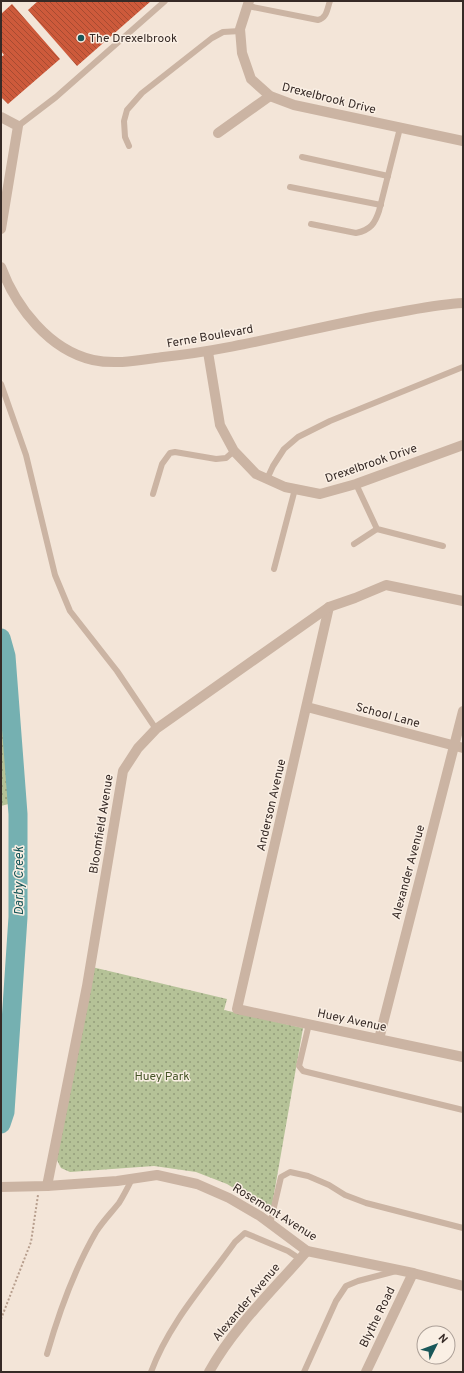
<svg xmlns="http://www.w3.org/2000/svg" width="464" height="1373" font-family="Overpass,sans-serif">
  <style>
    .park { fill: url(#park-dots) }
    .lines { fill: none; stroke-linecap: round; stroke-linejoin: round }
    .river { stroke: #75b0b1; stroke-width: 19 }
    .building { fill: url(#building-back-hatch) }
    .path { stroke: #b79e8d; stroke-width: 2; stroke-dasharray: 2 2; stroke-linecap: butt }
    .lane { stroke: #cbb4a3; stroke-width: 6 }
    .street { stroke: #cbb4a3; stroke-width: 10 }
    .poi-dot { fill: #195759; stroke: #faefe4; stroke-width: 1.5 }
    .labels { text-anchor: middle; stroke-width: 3; stroke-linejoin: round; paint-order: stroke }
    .poi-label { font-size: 12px; fill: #362a26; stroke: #faefe4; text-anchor: start }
    .street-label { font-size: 12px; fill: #362a26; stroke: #faefe4 }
    .park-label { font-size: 12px; fill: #465528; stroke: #faefe4 }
    .water-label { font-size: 13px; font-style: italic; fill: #195759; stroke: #faefe4 }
  </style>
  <defs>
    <pattern id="park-dots" width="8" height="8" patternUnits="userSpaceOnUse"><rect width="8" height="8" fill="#b5c297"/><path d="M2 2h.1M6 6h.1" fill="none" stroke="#949e7b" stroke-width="1.8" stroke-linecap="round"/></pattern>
    <pattern id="building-back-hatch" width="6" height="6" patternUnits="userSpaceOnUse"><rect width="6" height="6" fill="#cd5a3b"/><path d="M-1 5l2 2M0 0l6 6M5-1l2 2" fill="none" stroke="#a74b31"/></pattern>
  </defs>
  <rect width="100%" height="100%" fill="#f3e5d8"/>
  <!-- park -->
  <g class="park">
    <path d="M 1,704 L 16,802 L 1,806 Z"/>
    <path d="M 92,967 L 227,999 L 224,1010 L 303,1028 L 271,1211 L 227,1184 L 196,1172 L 154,1166 L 70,1172 L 61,1168 L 55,1156 Z"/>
  </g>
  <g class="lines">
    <!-- river -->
    <path class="river" d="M 1,638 L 6,656 L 18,814 L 18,917 L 5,1112 L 1,1124"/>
  </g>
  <!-- building -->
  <g class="building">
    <path d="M 38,1 L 151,1 L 77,66 L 28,10 Z"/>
    <path d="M 12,4 L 60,59 L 8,104 L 1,97 L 1,57 L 4,55 L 1,51 L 1,14 Z"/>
  </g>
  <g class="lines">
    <!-- path -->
    <path class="path" d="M 1,1319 L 31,1242 L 38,1195"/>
    <!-- lane -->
    <g class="lane">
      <path d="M 248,6 L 318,20 C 327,18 327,9 330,1"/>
      <path d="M 18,126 L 56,97 L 165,1"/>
      <path d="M 129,146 L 125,137 L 124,121 L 127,110 L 142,93 L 212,38 L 223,32 L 240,31"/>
      <path d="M 302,157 L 388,176"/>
      <path d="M 290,187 L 381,205"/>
      <path d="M 311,224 L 356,233 C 371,230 375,223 379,211 L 400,128"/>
      <path d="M 1,384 L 26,455 L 55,575 L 70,611 L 117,671 L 156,729"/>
      <path d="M 267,479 L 273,466 L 284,449 L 298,437 L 330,421 L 463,367"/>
      <path d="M 356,484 L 377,529 L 443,546"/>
      <path d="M 153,494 L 162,464 L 170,453 L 175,452 L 216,459 L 226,458 L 234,451"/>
      <path d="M 354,544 L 377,529"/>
      <path d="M 274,569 L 295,489"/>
      <path d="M 309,1024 L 299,1066 L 303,1071 L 463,1110"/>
      <path d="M 270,1224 L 281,1177 L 290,1172 L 308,1176 L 329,1185 L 345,1195 L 366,1203 L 463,1228"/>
      <path d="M 47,1354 C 59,1312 74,1270 96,1232 C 103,1221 111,1213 119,1203 C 124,1195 128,1187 132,1179"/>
      <path d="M 151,1372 C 169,1323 205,1284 235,1242 L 245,1233 L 288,1251 L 300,1259"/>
      <path d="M 304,1372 L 336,1301 L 346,1286 L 358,1281 L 396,1271"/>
    </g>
    <!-- street -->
    <g class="street">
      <path d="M 249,1 L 240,29 L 242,53 L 251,79 L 270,96 L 294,105 L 463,141"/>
      <path d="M 1,117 L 18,126 L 1,229"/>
      <path d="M 218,133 L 270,96"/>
      <path d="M 1,267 C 16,307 49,350 93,360 C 116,365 140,360 163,357 C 241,349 317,326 394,313 C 417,309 440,304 463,303"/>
      <path d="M 208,352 L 220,425 L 234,451 L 256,474 L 285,487 L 320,494 L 356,484 L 463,445"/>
      <path d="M 329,607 L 237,1009 L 463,1057"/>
      <path d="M 307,707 L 463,748"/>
      <path d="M 379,1039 L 463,711"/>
      <path d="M 47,1186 L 87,986 L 123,771 L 138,748 L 156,729 L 329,607 L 355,598 L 386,585 L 463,601"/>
      <path d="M 1,1187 L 47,1186 L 117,1181 L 157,1175 L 197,1184 L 229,1198 L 260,1216 L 307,1251 L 413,1273 L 463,1286"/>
      <path d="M 209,1372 C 233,1328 274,1289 307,1251"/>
      <path d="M 366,1372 L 413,1273"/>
    </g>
  </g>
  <!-- markers -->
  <circle class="poi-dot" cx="81" cy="38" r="4"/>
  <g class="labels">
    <!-- poi labels -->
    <g class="poi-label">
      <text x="89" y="42">The Drexelbrook</text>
    </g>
    <!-- street labels -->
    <g class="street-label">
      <text transform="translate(329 98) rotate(14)" y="4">Drexelbrook Drive</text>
      <text transform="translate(210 336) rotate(-10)" y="4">Ferne Boulevard</text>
      <text transform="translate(371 463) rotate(-19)" y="4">Drexelbrook Drive</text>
      <text transform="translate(388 715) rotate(15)" y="4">School Lane</text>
      <text transform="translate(271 805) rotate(-77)" y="4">Anderson Avenue</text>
      <text transform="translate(101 824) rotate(-81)" y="4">Bloomfield Avenue</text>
      <text transform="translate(408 872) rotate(-75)" y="4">Alexander Avenue</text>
      <text transform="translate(352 1020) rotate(12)" y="4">Huey Avenue</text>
      <text transform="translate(275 1212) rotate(32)" y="4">Rosemont Avenue</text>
      <text transform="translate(246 1302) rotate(-50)" y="4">Alexander Avenue</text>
      <text transform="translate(377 1317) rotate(-64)" y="4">Blythe Road</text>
    </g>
    <!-- park labels -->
    <g class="park-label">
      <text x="162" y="1080">Huey Park</text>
    </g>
    <!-- water labels -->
    <g class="water-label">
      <text transform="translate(18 881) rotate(-90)" y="5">Darby Creek</text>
    </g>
  </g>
  <!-- border -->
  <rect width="464" height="1373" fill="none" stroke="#362a26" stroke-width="4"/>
  <!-- north arrow -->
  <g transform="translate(436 1345) rotate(48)"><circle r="19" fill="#faefe4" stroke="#aca098"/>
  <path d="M0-3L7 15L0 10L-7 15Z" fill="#195759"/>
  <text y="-6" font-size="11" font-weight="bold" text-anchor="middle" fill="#362a26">N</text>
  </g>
</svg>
